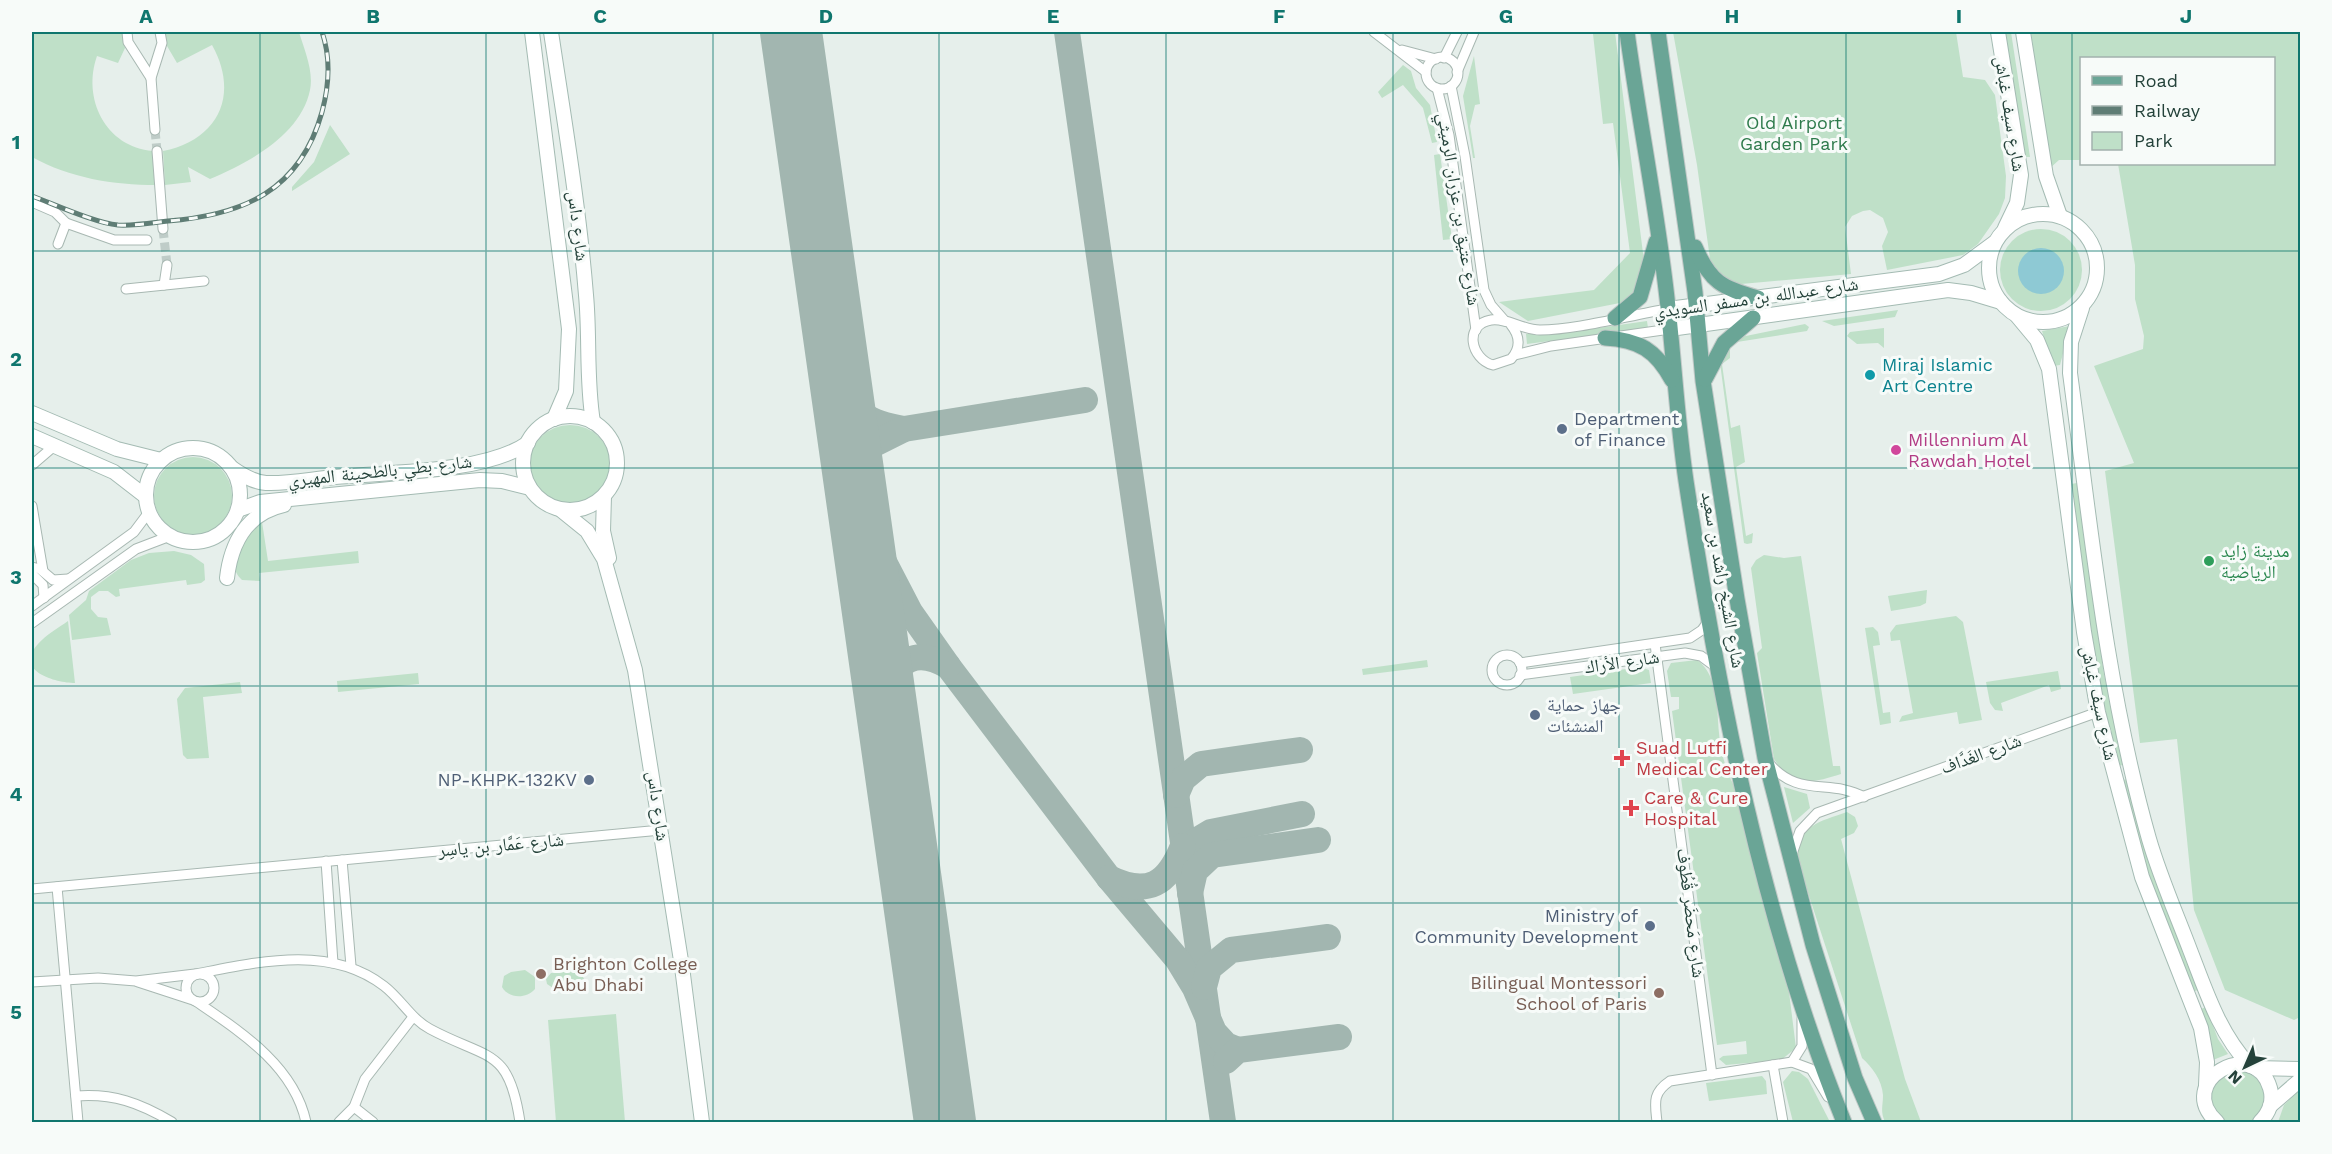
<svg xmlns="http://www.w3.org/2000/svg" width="2332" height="1154" font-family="'Work Sans','Noto Naskh Arabic',sans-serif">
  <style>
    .green { fill: #bfe0c8 }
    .water { fill: #8ec9d4 }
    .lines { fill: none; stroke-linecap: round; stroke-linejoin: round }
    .taxiway { stroke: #a2b6b0; stroke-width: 26 }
    .runway { stroke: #a2b6b0; stroke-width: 62 }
    .street-tunnel { stroke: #bfccc8; stroke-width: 9; stroke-dasharray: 9 4.5; stroke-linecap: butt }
    .street-casing { stroke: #a8b8b2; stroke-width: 11 }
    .secondary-casing { stroke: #a4bbb3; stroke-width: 16 }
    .primary-casing { stroke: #c2cac8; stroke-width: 17 }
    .street { stroke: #fff; stroke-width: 9 }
    .secondary { stroke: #fff; stroke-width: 14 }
    .primary { stroke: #6aa596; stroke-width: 15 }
    .rail-casing { stroke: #5f7d75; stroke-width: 5 }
    .rail { stroke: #f7fbf9; stroke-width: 3; stroke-dasharray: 9; stroke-linecap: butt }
    .grid { fill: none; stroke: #0f766e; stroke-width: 1.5; stroke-opacity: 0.55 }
    .culture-dot { fill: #0f9aa8; stroke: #f7fbf9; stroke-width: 2 }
    .service-dot { fill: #5c6f8a; stroke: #f7fbf9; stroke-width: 2 }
    .hotel-dot { fill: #d1479c; stroke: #f7fbf9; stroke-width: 2 }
    .leisure-dot { fill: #2e9e5b; stroke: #f7fbf9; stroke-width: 2 }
    .health-dot { fill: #e0444e; stroke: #f7fbf9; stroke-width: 2 }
    .education-dot { fill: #8d6e63; stroke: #f7fbf9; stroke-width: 2 }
    .labels { text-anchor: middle; stroke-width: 6; stroke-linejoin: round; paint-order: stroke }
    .street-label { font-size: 18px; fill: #24423a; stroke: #f7fbf9 }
    .park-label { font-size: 18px; fill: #2d7a4b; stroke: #f7fbf9 }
    .culture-label { font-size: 18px; fill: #0d838f; stroke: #f7fbf9; text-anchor: start }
    .service-label { font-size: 18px; fill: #4e5e75; stroke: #f7fbf9; text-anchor: start }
    .hotel-label { font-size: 18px; fill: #b23c85; stroke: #f7fbf9; text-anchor: start }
    .leisure-label { font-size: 18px; fill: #27864d; stroke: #f7fbf9; text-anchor: start }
    .health-label { font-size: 18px; fill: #be3a42; stroke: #f7fbf9; text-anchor: start }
    .education-label { font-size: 18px; fill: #785e54; stroke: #f7fbf9; text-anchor: start }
    .neatline { fill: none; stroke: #0f766e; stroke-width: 2 }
    .grid-label { font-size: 20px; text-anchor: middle; font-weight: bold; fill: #0f766e }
  </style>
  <rect width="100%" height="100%" fill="#e6efeb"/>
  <!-- green -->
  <g class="green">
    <path d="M 32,32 L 122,32 L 125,48 L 118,63 L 97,56 C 82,98 105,147 153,151 L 156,185 C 113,185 70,178 32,157 Z"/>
    <path d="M 165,32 L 299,32 C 304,49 314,71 310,90 C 301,135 248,163 210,179 L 188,167 L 191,182 L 165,185 L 163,151 C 218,140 240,95 212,45 L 177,63 L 167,46 Z"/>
    <path d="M 1605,32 L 1615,32 L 1645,269 L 1633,296 L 1625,302 L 1528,321 L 1499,302 L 1594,290 L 1630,253 L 1613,123 L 1603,124 L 1593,34 Z"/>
    <path d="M 1673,32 L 1956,32 L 1963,77 L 1985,80 L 1995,95 L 2006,176 L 2005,198 L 1999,214 L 1978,244 L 1963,255 L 1887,270 L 1882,246 L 1888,232 L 1883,218 L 1870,210 L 1863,211 L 1852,216 L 1845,227 L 1851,274 L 1741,284 C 1726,281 1715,273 1710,259 L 1697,165 Z"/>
    <path d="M 2005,32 L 2011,32 L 2030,157 L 2024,157 Z"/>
    <path d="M 2031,32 L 2300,32 L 2300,1017 L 2294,1020 L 2225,990 L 2194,910 L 2177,739 L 2140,743 L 2105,471 L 2134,463 L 2094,366 L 2143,349 L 2144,336 L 2135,299 L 2135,265 L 2118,164 L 2274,164 L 2274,58 L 2082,58 L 2081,160 L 2059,160 L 2049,169 Z"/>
    <path d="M 1474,56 L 1480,104 L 1475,105 L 1470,126 L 1475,158 L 1473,158 L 1463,96 Z"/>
    <path d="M 1403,65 L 1411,71 L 1416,88 L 1430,105 L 1437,142 L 1432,143 L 1423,108 L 1403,85 L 1382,98 L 1378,92 Z"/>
    <path d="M 330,125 L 350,154 L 292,191 L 292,187 L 314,162 Z"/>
    <path d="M 1440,154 L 1452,239 L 1443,240 L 1434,155 Z"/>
    <circle cx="2041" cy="270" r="41"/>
    <path d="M 1898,310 L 1895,317 L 1834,326 L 1822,321 Z"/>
    <path d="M 1647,321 L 1648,328 L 1527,344 L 1526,334 L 1556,334 Z"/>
    <path d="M 1805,324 L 1809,327 L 1807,331 L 1737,342 L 1730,346 L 1730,358 L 1722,364 L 1731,428 L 1740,425 L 1745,462 L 1736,467 L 1746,536 L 1753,533 L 1752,543 L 1747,544 L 1744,543 L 1720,363 L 1728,343 L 1736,338 Z"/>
    <path d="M 2070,326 L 2060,365 L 2053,366 L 2042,331 Z"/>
    <path d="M 1884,328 L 1884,348 L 1878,343 L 1857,344 L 1847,336 L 1850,332 Z"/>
    <circle cx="570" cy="466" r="41"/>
    <circle cx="193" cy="496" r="39"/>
    <path d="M 2077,483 L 2104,674 L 2123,765 L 2117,766 C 2096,673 2083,578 2071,484 Z"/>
    <path d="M 262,522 L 268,561 L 358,551 L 359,563 L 259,573 L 260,581 L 242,580 C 222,562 246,536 262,522 Z"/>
    <path d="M 174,551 L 191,555 L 204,564 L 205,580 L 201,583 L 187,585 L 186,580 L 119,589 L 120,596 L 116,597 L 108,591 L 99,591 L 91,597 L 91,609 L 98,617 L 107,618 L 111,635 L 72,640 L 69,615 L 86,600 L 89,591 L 131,560 L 149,553 Z"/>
    <path d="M 1764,555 L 1784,558 L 1801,556 L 1833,766 L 1840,766 L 1841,774 C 1812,783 1793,789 1774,759 L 1757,653 L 1762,648 L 1751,568 L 1756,560 Z"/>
    <path d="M 1927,590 L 1926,603 L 1920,606 L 1891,611 L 1888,596 Z"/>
    <path d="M 1956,616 L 1963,622 L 1982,720 L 1959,724 L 1957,712 L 1899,722 L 1902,716 L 1913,713 L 1900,640 L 1891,641 L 1890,633 L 1896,625 Z"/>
    <path d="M 68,621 L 75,683 C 56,683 13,671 38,644 C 46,635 58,628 68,621 Z"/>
    <path d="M 1873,627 L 1878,632 L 1880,645 L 1873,646 L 1883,713 L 1890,712 L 1891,723 L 1880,725 L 1865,628 Z"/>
    <path d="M 1427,660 L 1428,667 L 1363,675 L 1362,669 Z"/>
    <path d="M 1697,660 C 1718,674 1717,710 1719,733 C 1720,751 1726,770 1734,786 L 1763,903 L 1789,992 L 1796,1048 L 1781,1060 L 1726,1065 L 1719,1059 L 1723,1056 L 1747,1054 L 1746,1041 L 1717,1045 L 1672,711 L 1679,709 L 1679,697 L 1671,697 L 1667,671 L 1671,663 Z"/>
    <path d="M 1640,667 L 1649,670 L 1651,683 L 1573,694 L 1570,677 Z"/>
    <path d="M 2058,671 L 2061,689 L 2051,692 L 2049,685 L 2001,703 L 2003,711 L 1995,710 L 1990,703 L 1986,682 Z"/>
    <path d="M 418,673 L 419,684 L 338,692 L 337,681 Z"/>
    <path d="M 240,682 L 242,693 L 203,697 L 209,758 L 187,759 L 183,755 L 177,699 L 185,688 Z"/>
    <path d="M 2127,779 L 2160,891 L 2198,990 L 2192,992 L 2145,865 L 2120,781 Z"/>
    <path d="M 1784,787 L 1807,794 L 1810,808 L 1793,823 Z"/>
    <path d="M 1847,812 L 1855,817 L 1858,826 L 1854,833 L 1841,839 L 1905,1079 L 1921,1122 L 1885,1122 C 1880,1111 1883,1106 1883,1095 C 1882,1080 1872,1067 1862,1058 L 1797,859 C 1799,824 1819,822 1847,812 Z"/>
    <path d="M 525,970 L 535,977 L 535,989 C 526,999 509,999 502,987 L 504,976 L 511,972 Z"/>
    <path d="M 576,971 L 581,973 L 584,979 L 578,986 L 553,988 L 547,984 L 546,979 L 551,973 Z"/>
    <path d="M 2206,1007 L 2218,1039 L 2228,1054 L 2213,1060 L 2211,1044 L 2198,1010 Z"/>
    <path d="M 616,1014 L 625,1122 L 556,1122 L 548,1020 Z"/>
    <path d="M 1792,1071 L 1799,1072 L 1808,1079 L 1830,1122 L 1793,1122 L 1783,1082 Z"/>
    <circle cx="2238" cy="1098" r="27"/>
    <path d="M 1762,1076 L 1766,1081 L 1767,1094 L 1709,1101 L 1706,1083 Z"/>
    <path d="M 2300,1089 L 2298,1122 L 2278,1122 L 2284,1105 Z"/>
  </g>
  <!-- water -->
  <circle class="water" cx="2041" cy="271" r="23"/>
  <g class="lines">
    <!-- taxiway -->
    <g class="taxiway">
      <path d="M 1067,32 L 1223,1122"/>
      <path d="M 840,376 C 853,413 865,423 904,429"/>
      <path d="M 1085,400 L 904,429 L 872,445 L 865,454 L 859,464 L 856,490 L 883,560 L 910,612 L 948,666 L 1109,878 L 1178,960 L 1195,988 L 1214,1032 L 1226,1045 L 1238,1050"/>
      <path d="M 884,691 C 899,660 915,647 948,666"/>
      <path d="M 1176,795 L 1183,779 L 1201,764 L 1300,750"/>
      <path d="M 1185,863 L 1196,841 L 1211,832 L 1302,814"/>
      <path d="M 1109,878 C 1148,897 1168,884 1183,846"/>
      <path d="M 1190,893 L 1195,871 L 1212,855 L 1318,840"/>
      <path d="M 1204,987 L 1209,968 L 1231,950 L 1328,937"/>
      <path d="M 1226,1061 L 1238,1050 L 1339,1037"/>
    </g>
    <!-- runway -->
    <path class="runway" d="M 791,32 L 945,1122"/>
    <!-- street-tunnel -->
    <g class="street-tunnel">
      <path d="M 155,130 L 157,151"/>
      <path d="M 163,229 L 167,265"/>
    </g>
    <defs>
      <g id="street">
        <path d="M 127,32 L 128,42 L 151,78"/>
        <path d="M 1374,32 L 1426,72"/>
        <path d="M 1402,50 L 1436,59"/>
        <circle cx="1442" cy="73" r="16"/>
        <path d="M 1444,58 L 1457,32"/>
        <path d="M 1457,72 L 1474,32"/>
        <path d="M 1451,86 L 1465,156 L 1484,290 L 1491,305 L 1505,321"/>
        <path d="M 1437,88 L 1449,135 L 1476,330"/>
        <path d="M 155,130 L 151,78 L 162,43 L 160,32"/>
        <path d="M 157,151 L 163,229"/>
        <path d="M 32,202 L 55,212 L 66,223"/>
        <path d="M 58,244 L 66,223 L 114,240 L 147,240"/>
        <path d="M 164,285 L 167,265"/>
        <path d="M 126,289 L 204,281"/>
        <path d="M 1511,325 C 1520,336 1521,348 1511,359 L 1493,365 C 1471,359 1463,325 1491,320 C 1505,317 1523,330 1540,330 C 1577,330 1630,315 1668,309"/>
        <path d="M 1515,355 L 1551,346 L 1670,329"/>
        <path d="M 32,465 L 53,447"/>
        <path d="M 32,506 L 43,571"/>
        <path d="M 32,567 L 40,569 L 53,580 L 68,579"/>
        <path d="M 32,574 L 43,585 L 44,598"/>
        <path d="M 32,606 L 134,532 L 149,512"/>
        <path d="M 32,623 L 136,549 L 170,536"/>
        <path d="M 1655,644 L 1712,1075"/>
        <circle cx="1507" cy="670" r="15"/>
        <path d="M 1520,663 L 1690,638 L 1702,630 L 1709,620"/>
        <path d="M 1520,675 L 1685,653 L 1701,656 L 1716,667"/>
        <path d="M 1768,762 C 1798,799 1830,778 1864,797"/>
        <path d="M 1792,854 L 1800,831 L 1817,813 L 2098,712"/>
        <path d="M 342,860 L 351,966"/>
        <path d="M 326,861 L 333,963"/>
        <path d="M 57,887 L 78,1122"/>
        <path d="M 32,889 L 661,830"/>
        <circle cx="200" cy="988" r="14"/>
        <path d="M 196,974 C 257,962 330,944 384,986 C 401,999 411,1019 430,1029 C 488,1060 509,1047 520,1122"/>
        <path d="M 32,982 L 98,978 L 136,981 L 195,974"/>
        <path d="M 138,982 L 190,999"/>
        <path d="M 197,1002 C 241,1032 294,1066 306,1122"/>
        <path d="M 1792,1062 L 1802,1046 L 1802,1019"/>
        <path d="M 1773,1065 L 1783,1122"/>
        <path d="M 76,1096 C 113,1093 140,1103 172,1122"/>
        <path d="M 354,1107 L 373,1122"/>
        <path d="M 339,1122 L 354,1107 L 365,1079 L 413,1017"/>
        <path d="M 1657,1122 C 1655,1103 1652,1093 1670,1081 L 1792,1062 L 1811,1069 L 1828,1097"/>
      </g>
      <g id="secondary">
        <path d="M 532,32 L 569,329 L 566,391 L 554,419"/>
        <path d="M 551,32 C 564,119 579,207 586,295 C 590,337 586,380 593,422"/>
        <path d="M 1998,32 L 2021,175 L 2017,203 L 2005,228"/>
        <path d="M 2023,32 L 2046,176 L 2060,216"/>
        <circle cx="2043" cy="268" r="54"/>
        <path d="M 2082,308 L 2071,342 L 2070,373 C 2091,529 2106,687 2149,839 C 2160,877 2176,913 2190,950 C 2206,991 2219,1033 2250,1066"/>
        <path d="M 1668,309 L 1939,274 L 1964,265 L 1994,243"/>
        <path d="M 2017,316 L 2037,340 L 2049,369 L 2084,632 L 2098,712 L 2142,877 L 2201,1028 L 2207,1062 L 2206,1085"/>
        <path d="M 1670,329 L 1948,290 L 1971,293 L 2001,302"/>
        <path d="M 32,413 L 117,449 L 161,460"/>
        <circle cx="570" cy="463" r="47"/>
        <path d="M 32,436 L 114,472 L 145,496"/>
        <circle cx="193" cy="495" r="47"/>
        <path d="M 232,468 C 242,475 253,482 266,483 C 288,484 312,479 335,477 C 388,472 485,473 528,443"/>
        <path d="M 604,496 L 603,531 L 609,558"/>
        <path d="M 238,510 L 260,502 L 480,480 L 502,481 L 530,488"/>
        <path d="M 561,510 L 587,531 L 604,559 L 635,670 L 682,967 L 702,1122"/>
        <path d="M 227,578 C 231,543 247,513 284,505"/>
        <path d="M 2255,1068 L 2300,1069"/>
        <path d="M 2270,1106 L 2300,1080"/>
        <path d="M 2217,1122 C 2173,1082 2254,1035 2270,1088 C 2274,1101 2269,1113 2260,1122"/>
      </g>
      <g id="primary">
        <path d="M 1627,32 C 1639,120 1657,209 1667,298 C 1674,359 1677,420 1686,481 C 1719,698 1762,919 1844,1122"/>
        <path d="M 1658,32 L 1695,292 L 1703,381 L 1737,599 L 1765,758 L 1813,945 L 1855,1078 L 1874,1122"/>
        <path d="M 1695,247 C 1710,282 1722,288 1758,298"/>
        <path d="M 1615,318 L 1640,297 L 1656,242"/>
        <path d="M 1605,338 C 1639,340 1656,350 1672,380"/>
        <path d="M 1705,379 L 1724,343 L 1753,318"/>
      </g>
    </defs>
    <!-- street casing -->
    <use href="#street" class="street-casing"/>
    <!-- secondary casing -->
    <use href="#secondary" class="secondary-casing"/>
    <!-- primary casing -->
    <use href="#primary" class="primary-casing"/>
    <!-- street -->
    <use href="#street" class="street"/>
    <!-- secondary -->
    <use href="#secondary" class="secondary"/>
    <!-- primary -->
    <use href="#primary" class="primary"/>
    <defs>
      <path id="rail" d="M 32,196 C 54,204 95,223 118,225 C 134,226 151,223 168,221 C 243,215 300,191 322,112 C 329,86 331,58 322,32"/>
    </defs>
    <!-- rail casing -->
    <use href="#rail" class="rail-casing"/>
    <!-- rail -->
    <use href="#rail" class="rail"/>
  </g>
  <!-- grid -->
  <path class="grid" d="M 260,32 L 260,1122M 486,32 L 486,1122M 713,32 L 713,1122M 939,32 L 939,1122M 1166,32 L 1166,1122M 1393,32 L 1393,1122M 1619,32 L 1619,1122M 1846,32 L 1846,1122M 2072,32 L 2072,1122M 32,251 L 2300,251M 32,468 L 2300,468M 32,686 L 2300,686M 32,903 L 2300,903"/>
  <!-- markers -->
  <circle class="culture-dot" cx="1870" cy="375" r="6"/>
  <g class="service-dot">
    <circle cx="1562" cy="429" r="6"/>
    <circle cx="1535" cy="715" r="6"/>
    <circle cx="589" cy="780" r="6"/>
    <circle cx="1650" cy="926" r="6"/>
  </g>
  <circle class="hotel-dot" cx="1896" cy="450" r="6"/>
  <circle class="leisure-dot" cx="2209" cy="561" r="6"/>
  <g class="health-dot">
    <path d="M1619 749h6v6h6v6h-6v6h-6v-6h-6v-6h6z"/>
    <path d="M1628 799h6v6h6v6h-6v6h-6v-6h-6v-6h6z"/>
  </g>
  <g class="education-dot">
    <circle cx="541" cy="974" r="6"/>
    <circle cx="1659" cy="993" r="6"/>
  </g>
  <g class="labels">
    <!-- street labels -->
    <g class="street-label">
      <text transform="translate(2010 114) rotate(81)" y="6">شارع سيف غباش</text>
      <text transform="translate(1459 209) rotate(81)" y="6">شارع عتيق بن عزران الرميثي</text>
      <text transform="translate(578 226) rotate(83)" y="6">شارع داس</text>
      <text transform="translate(1756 298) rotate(-8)" y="6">شارع عبدالله بن مسفر السويدي</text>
      <text transform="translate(380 471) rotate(-6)" y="6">شارع بطي بالطحينة المهيري</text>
      <text transform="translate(1723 580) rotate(80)" y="6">شارع الشيخ راشد بن سعيد</text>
      <text transform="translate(1622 662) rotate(-8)" y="6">شارع الأراك</text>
      <text transform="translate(2099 703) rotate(78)" y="6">شارع سيف غباش</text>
      <text transform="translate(1981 754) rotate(-20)" y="6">شارع الغَدَّاف</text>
      <text transform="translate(658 806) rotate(82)" y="6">شارع داس</text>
      <text transform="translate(501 845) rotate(-5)" y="6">شارع عَمَّار بن ياسِر</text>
      <text transform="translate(1691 913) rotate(83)" y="6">شارع مَحضَر قُطُوف</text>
    </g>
    <!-- park labels -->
    <g class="park-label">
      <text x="1794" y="129">Old Airport<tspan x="1794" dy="21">Garden Park</tspan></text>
    </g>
    <!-- culture labels -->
    <g class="culture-label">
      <text x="1882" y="371">Miraj Islamic<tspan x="1882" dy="21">Art Centre</tspan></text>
    </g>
    <!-- service labels -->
    <g class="service-label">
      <text x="1574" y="425">Department<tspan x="1574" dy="21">of Finance</tspan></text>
      <text x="1547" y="711">جهاز حماية<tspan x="1547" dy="21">المنشئات</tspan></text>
      <text x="577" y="786" text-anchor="end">NP-KHPK-132KV</text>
      <text x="1638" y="922" text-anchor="end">Ministry of<tspan x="1638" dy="21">Community Development</tspan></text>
    </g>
    <!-- hotel labels -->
    <g class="hotel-label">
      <text x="1908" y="446">Millennium Al<tspan x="1908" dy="21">Rawdah Hotel</tspan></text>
    </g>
    <!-- leisure labels -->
    <g class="leisure-label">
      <text x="2221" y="557">مدينة زايد<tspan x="2221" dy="21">الرياضية</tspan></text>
    </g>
    <!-- health labels -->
    <g class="health-label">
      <text x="1636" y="754">Suad Lutfi<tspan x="1636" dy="21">Medical Center</tspan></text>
      <text x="1644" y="804">Care &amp; Cure<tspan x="1644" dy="21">Hospital</tspan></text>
    </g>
    <!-- education labels -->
    <g class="education-label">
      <text x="553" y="970">Brighton College<tspan x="553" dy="21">Abu Dhabi</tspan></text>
      <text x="1647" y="989" text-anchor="end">Bilingual Montessori<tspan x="1647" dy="21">School of Paris</tspan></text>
    </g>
  </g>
  <!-- border -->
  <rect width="2332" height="1154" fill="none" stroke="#f7fbf9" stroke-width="66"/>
  <!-- legend -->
  <rect x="2080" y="57" width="195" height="108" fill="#f7fbf9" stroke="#a3b1ad" stroke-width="1.5"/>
  <rect x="2092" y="76" width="30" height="9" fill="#6aa596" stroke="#a3b1ad" stroke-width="1.5"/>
  <text x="2134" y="87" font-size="18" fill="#24423a">Road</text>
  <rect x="2092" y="106" width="30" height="9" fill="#5f7d75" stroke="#a3b1ad" stroke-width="1.5"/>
  <text x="2134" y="117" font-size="18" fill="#24423a">Railway</text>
  <rect x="2092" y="132" width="30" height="18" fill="#bfe0c8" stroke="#a3b1ad" stroke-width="1.5"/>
  <text x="2134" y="147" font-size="18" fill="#24423a">Park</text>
  <!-- north arrow -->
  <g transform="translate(2245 1067) rotate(224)" stroke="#f7fbf9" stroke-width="4.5" paint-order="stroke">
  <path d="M0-4.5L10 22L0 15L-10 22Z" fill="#24423a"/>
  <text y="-9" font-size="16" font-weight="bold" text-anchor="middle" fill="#24423a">N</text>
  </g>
  <rect x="33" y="33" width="2266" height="1088" class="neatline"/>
  <g class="grid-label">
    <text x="146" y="23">A</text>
    <text x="373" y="23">B</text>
    <text x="600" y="23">C</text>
    <text x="826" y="23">D</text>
    <text x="1053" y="23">E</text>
    <text x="1279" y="23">F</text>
    <text x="1506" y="23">G</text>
    <text x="1732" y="23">H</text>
    <text x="1959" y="23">I</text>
    <text x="2186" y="23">J</text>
    <text x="16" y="149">1</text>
    <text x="16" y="366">2</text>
    <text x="16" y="584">3</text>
    <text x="16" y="801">4</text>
    <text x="16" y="1019">5</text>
  </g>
</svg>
